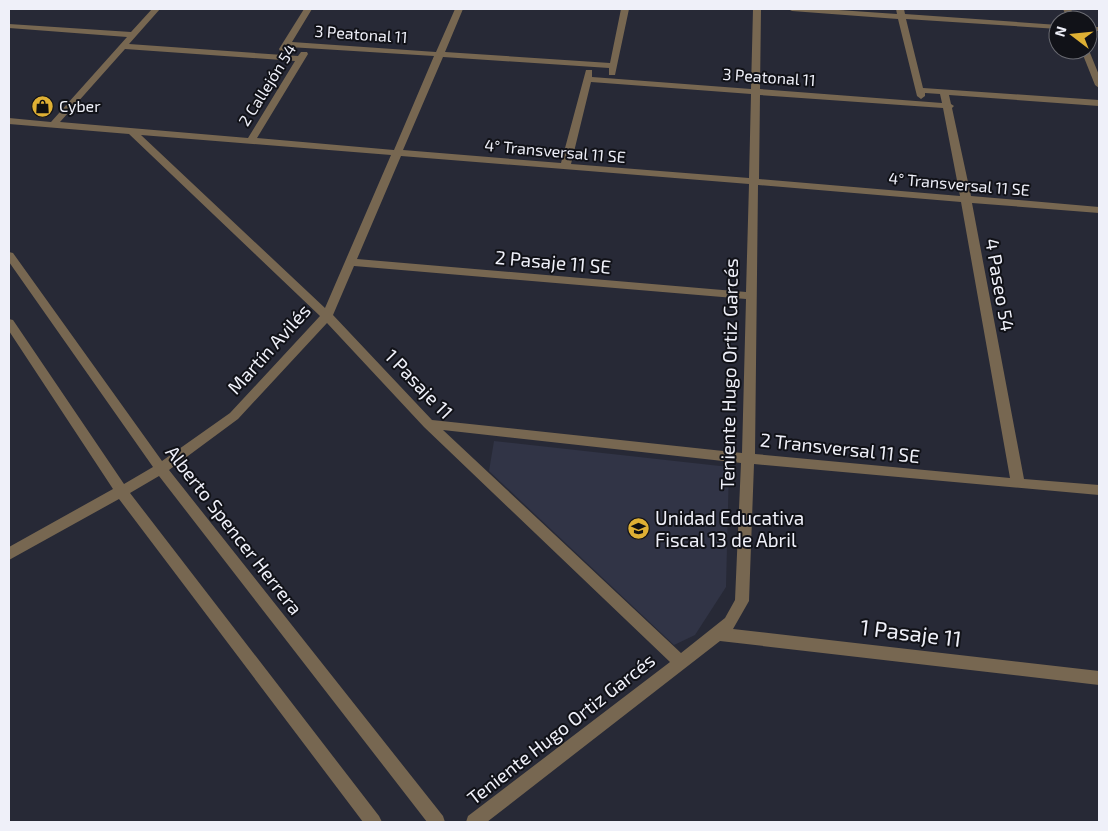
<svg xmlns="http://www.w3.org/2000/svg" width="1108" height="831" font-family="'Exo 2',sans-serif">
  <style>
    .built { fill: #313446 }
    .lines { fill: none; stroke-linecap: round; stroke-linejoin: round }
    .minor { fill: #776751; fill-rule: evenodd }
    .labels { text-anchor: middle; stroke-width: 4; stroke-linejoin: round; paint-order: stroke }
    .far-street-label { font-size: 16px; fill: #eff0f9; stroke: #111218 }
    .far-poi-label { font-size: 16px; fill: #eff0f9; stroke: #111218; text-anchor: start }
    .street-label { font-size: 19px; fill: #eff0f9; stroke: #111218 }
    .poi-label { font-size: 19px; fill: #eff0f9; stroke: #111218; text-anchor: start }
    .near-street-label { font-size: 22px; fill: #eff0f9; stroke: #111218 }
  </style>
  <rect width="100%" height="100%" fill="#272936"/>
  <!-- built -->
  <path class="built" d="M 494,441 L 729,467 L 726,587 L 695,635 L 674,645 L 489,471 Z"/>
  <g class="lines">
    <!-- minor -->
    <g class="minor">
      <path d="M 152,9 L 160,9 L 129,44 L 298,56 L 301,52 L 307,52 L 308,54 L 257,138 L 394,150 L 434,56 L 289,47 L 286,51 L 280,51 L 279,49 L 304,9 L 312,9 L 292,42 L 436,52 L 455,9 L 463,9 L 445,52 L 610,63 L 621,9 L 629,9 L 615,75 L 609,75 L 609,68 L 443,57 L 403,150 L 561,163 L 586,70 L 592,70 L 592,77 L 751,89 L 753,9 L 761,9 L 760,89 L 942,103 L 940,94 L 925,93 L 925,96 L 921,99 L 917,96 L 898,19 L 792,11 L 788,9 L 824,9 L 897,14 L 896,9 L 904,9 L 905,14 L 1058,25 L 1058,29 L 906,19 L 923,88 L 1099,100 L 1099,106 L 949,95 L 951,104 L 954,106 L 952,108 L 971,196 L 1099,207 L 1099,213 L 972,203 L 1024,479 L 1099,485 L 1099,495 L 754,464 L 749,601 L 733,629 L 1099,671 L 1099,685 L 720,641 L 487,822 L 466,822 L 468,816 L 670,662 L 424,427 L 327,323 L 238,419 L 169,470 L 443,816 L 445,822 L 427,822 L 159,476 L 130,493 L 379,816 L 382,822 L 363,822 L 119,499 L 9,560 L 9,547 L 113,489 L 9,331 L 9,319 L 13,320 L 124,484 L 153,467 L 9,262 L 9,252 L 13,253 L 162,461 L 230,413 L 320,316 L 129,134 L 9,124 L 9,118 L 51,122 L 127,37 L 9,28 L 9,24 L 131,32 ZM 125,49 L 295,61 L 248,138 L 60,122 ZM 591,82 L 751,94 L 749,178 L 571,164 ZM 760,95 L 943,108 L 960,196 L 759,179 ZM 141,135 L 391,155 L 325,308 ZM 401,156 L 749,184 L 746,292 L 357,259 ZM 758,185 L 961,202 L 1010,478 L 755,454 ZM 354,266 L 746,299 L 742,453 L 432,420 L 333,315 ZM 443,430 L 741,463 L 735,600 L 725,618 L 681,653 Z"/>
      <path d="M 1063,9 L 1071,9 L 1076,20 L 1068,20 Z"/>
      <rect x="1088" y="27" width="11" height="4"/>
      <path d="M 1088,48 L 1099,75 L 1099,88 L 1095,85 L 1081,50 L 1088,50 Z"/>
    </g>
  </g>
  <!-- icons -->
  <defs>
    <symbol id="shop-disc" viewBox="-11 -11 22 22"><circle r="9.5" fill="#dfb034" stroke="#111218"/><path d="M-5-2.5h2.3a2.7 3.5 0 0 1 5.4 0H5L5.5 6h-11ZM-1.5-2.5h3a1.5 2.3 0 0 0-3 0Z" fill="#111"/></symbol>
    <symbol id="school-disc" viewBox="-11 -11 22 22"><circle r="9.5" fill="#dfb034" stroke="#111218"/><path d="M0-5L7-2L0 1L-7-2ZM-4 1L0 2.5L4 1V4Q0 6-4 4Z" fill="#111"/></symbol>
  </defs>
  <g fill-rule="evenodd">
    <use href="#shop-disc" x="30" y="94" width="25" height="25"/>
    <use href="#school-disc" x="626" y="516" width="25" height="25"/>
  </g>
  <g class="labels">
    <!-- far-street labels -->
    <g class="far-street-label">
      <text transform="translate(361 34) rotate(4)" y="6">3 Peatonal 11</text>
      <text transform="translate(769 77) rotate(4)" y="6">3 Peatonal 11</text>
      <text transform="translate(267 85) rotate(-58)" y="6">2 Callejón 54</text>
      <text transform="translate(555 151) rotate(5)" y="6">4° Transversal 11 SE</text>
      <text transform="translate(959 184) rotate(5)" y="6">4° Transversal 11 SE</text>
    </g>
    <!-- far-poi labels -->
    <g class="far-poi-label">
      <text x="59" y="112">Cyber</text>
    </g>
    <!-- street labels -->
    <g class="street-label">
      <text transform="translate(553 262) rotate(5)" y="7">2 Pasaje 11 SE</text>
      <text transform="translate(1000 285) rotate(80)" y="7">4 Paseo 54</text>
      <text transform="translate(269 349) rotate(-48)" y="7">Martín Avilés</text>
      <text transform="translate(729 374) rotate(-89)" y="7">Teniente Hugo Ortiz Garcés</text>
      <text transform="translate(419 384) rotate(46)" y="7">1 Pasaje 11</text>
      <text transform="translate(840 448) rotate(6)" y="7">2 Transversal 11 SE</text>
      <text transform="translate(234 530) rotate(52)" y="7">Alberto Spencer Herrera</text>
      <text transform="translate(561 729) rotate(-38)" y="7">Teniente Hugo Ortiz Garcés</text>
    </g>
    <!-- poi labels -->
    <g class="poi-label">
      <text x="655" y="525">Unidad Educativa<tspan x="655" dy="22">Fiscal 13 de Abril</tspan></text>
    </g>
    <!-- near-street labels -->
    <g class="near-street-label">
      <text transform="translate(911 633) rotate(7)" y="8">1 Pasaje 11</text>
    </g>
  </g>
  <!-- border -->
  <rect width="1108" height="831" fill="none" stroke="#eff0f9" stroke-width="20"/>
  <!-- north arrow -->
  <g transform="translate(1073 35) rotate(286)"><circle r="24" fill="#111218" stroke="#6a6b72"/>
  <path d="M0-4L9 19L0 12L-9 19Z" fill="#dfb034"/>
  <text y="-8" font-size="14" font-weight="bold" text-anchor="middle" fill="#eff0f9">N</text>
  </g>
</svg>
